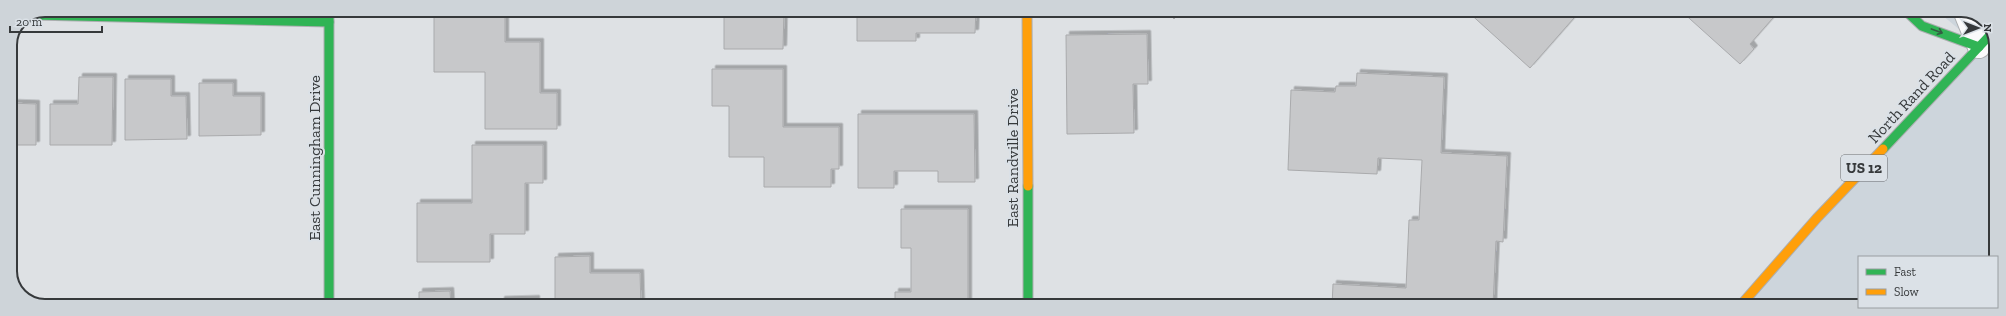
<svg xmlns="http://www.w3.org/2000/svg" width="2006" height="316" font-family="'Zilla Slab',serif">
  <style>
    .built { fill: #cdd5dc }
    .building { fill: #c7c8ca; stroke: #a9aaac; filter: url(#shadow) }
    .lines { fill: none; stroke-linecap: round; stroke-linejoin: round }
    .street-casing { stroke: #acaeb0; stroke-width: 24 }
    .fast-casing { stroke: #acaeb0; stroke-width: 11 }
    .slow-casing { stroke: #acaeb0; stroke-width: 11 }
    .street { stroke: #fafafb; stroke-width: 22 }
    .fast { stroke: #30b455; stroke-width: 9 }
    .slow { stroke: #ff9f0a; stroke-width: 9 }
    .oneway { stroke: #345e43 }
    .labels { text-anchor: middle; stroke-width: 4; stroke-linejoin: round; paint-order: stroke }
    .shield { fill: #dbe1e7; stroke: #686b6f; stroke-width: 1 }
    .shield-label { font-size: 15px; font-weight: bold; fill: #36393b }
    .street-label { font-size: 16px; fill: #36393b; stroke: #dbe1e7 }
    .rim { fill: none; stroke: #36393b; stroke-width: 2 }
  </style>
  <defs>
    <filter id="shadow"><feDropShadow dx="3.5" dy="-3.5" stdDeviation="0" flood-color="#0004"/></filter>
  </defs>
  <rect width="100%" height="100%" fill="#dee1e4"/>
  <!-- built -->
  <path class="built" d="M 1936,10 L 1966,10 L 1986,20 L 1996,41 L 1996,257 L 1859,257 L 1859,306 L 1740,306 L 1979,46 Z"/>
  <!-- building -->
  <g class="building">
    <path d="M 724,10 L 784,10 L 783,49 L 724,49 Z"/>
    <path d="M 857,10 L 976,10 L 975,33 L 916,33 L 916,41 L 857,41 Z"/>
    <path d="M 1165,10 L 1183,10 L 1174,19 Z"/>
    <path d="M 1466,10 L 1581,10 L 1530,68 Z"/>
    <path d="M 1680,10 L 1780,10 L 1750,44 L 1754,49 L 1740,64 Z"/>
    <path d="M 434,13 L 505,13 L 505,42 L 540,42 L 540,93 L 557,93 L 557,129 L 485,129 L 485,72 L 434,72 Z"/>
    <path d="M 1147,34 L 1148,84 L 1133,84 L 1134,133 L 1067,134 L 1066,35 Z"/>
    <path d="M 712,69 L 783,69 L 783,127 L 839,127 L 839,169 L 831,169 L 831,187 L 764,187 L 764,157 L 729,157 L 729,106 L 712,106 Z"/>
    <path d="M 1357,73 L 1444,77 L 1441,153 L 1507,156 L 1503,242 L 1496,241 L 1493,306 L 1332,306 L 1333,284 L 1406,288 L 1409,220 L 1419,220 L 1422,160 L 1378,158 L 1377,174 L 1288,170 L 1291,90 L 1335,92 L 1336,86 L 1356,86 Z"/>
    <path d="M 79,77 L 113,77 L 112,145 L 50,145 L 50,104 L 78,104 Z"/>
    <path d="M 125,79 L 171,79 L 171,96 L 186,96 L 187,139 L 125,140 Z"/>
    <path d="M 199,83 L 233,83 L 233,96 L 261,96 L 261,135 L 199,136 Z"/>
    <path d="M 10,103 L 36,104 L 36,145 L 10,145 Z"/>
    <path d="M 858,114 L 974,114 L 975,182 L 938,182 L 938,171 L 894,171 L 894,188 L 858,188 Z"/>
    <path d="M 472,145 L 543,145 L 543,183 L 525,183 L 525,234 L 490,234 L 490,262 L 417,262 L 417,203 L 472,203 Z"/>
    <path d="M 901,209 L 968,209 L 968,306 L 895,306 L 895,292 L 911,292 L 911,248 L 901,248 Z"/>
    <path d="M 590,256 L 590,273 L 640,273 L 641,306 L 555,306 L 555,257 Z"/>
    <path d="M 450,291 L 451,306 L 419,306 L 419,292 Z"/>
    <path d="M 536,299 L 536,306 L 501,306 L 501,300 Z"/>
  </g>
  <g class="lines">
    <defs>
      <path id="street" d="M 1964,10 L 1979,47"/>
      <g id="fast">
        <path d="M 329,10 L 329,306"/>
        <path d="M 1905,10 L 1922,26 L 1979,47"/>
        <path d="M 34,15 L 329,22"/>
        <path d="M 1883,149 L 1992,33"/>
        <path d="M 1028,186 L 1028,306"/>
      </g>
      <g id="slow">
        <path d="M 1027,10 L 1028,186"/>
        <path d="M 1740,306 L 1817,218 L 1883,149"/>
      </g>
    </defs>
    <!-- street casing -->
    <use href="#street" class="street-casing"/>
    <!-- fast casing -->
    <use href="#fast" class="fast-casing"/>
    <!-- slow casing -->
    <use href="#slow" class="slow-casing"/>
    <!-- street -->
    <use href="#street" class="street"/>
    <!-- fast -->
    <use href="#fast" class="fast"/>
    <!-- slow -->
    <use href="#slow" class="slow"/>
  </g>
  <!-- one-way arrows -->
  <defs><path id="oneway-shaft" d="M-6 0H5M1.5-3L5.5 0L1.5 3" fill="none" stroke-width="1.6" stroke-linecap="round" stroke-linejoin="round"/></defs>
  <use class="oneway" href="#oneway-shaft" transform="translate(1937 31) rotate(20)"/>
  <g class="labels">
    <!-- shield labels -->
    <rect class="shield" x="1841" y="155" width="46" height="26" rx="3"/>
    <g class="shield-label">
      <text x="1864" y="173">US 12</text>
    </g>
    <!-- street labels -->
    <g class="street-label">
      <text transform="translate(1911 97) rotate(-47)" y="6">North Rand Road</text>
      <text transform="translate(314 158) rotate(-90)" y="6">East Cunningham Drive</text>
      <text transform="translate(1012 158) rotate(-90)" y="6">East Randville Drive</text>
    </g>
  </g>
  <!-- crop -->
  <path d="M0 0H2006V316H0ZM45 17H1961A28 28 0 0 1 1989 45V271A28 28 0 0 1 1961 299H45A28 28 0 0 1 17 271V45A28 28 0 0 1 45 17Z" fill="#ced4d9" fill-rule="evenodd"/>
  <path class="rim" d="M45 17H1961A28 28 0 0 1 1989 45V271A28 28 0 0 1 1961 299H45A28 28 0 0 1 17 271V45A28 28 0 0 1 45 17Z"/>
  <!-- legend -->
  <rect x="1858" y="256" width="140" height="52" fill="#dbe1e7" stroke="#999ea2"/>
  <rect x="1866" y="269" width="20" height="6" fill="#30b455" stroke="#999ea2"/>
  <text x="1894" y="276" font-size="12" fill="#36393b">Fast</text>
  <rect x="1866" y="289" width="20" height="6" fill="#ff9f0a" stroke="#999ea2"/>
  <text x="1894" y="296" font-size="12" fill="#36393b">Slow</text>
  <!-- north arrow -->
  <g transform="translate(1978 28) rotate(90)" stroke="#dbe1e7" stroke-width="3" paint-order="stroke">
  <path d="M0-3L7 15L0 10L-7 15Z" fill="#36393b"/>
  <text y="-6" font-size="11" font-weight="bold" text-anchor="middle" fill="#36393b">N</text>
  </g>
  <!-- scale -->
  <path d="M10 26v6h92v-6" fill="none" stroke="#36393b" stroke-width="2"/>
  <text x="16" y="26" font-size="12" fill="#36393b" stroke="#dbe1e7" stroke-width="3" paint-order="stroke">20 m</text>
</svg>
